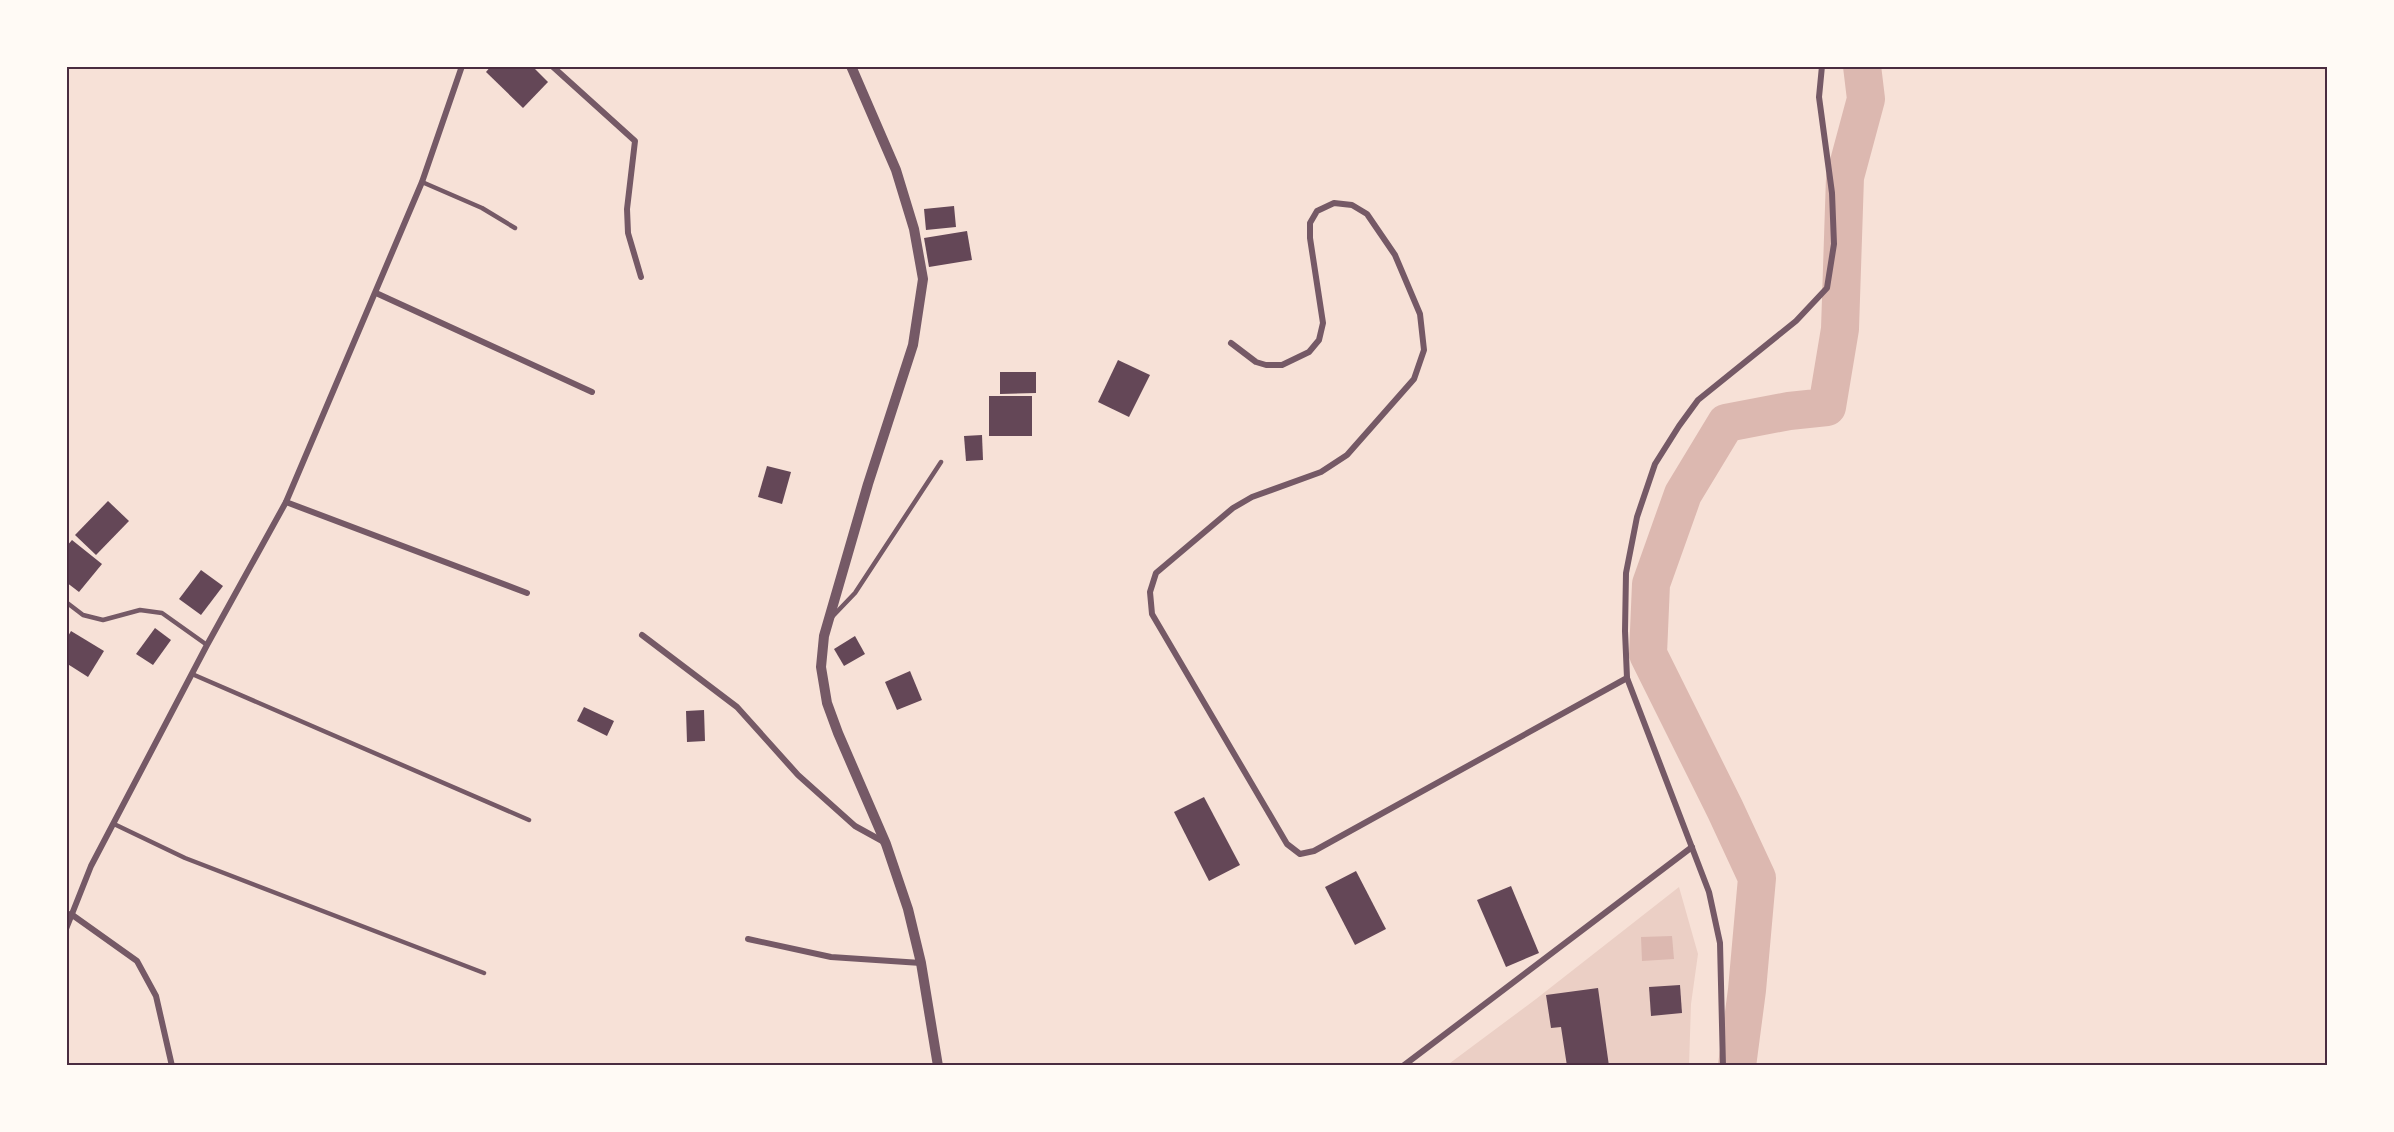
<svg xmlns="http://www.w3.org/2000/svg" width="2394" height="1132" font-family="Karla,sans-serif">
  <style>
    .green { fill: #ebcfc5 }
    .water { fill: #dcb8b0 }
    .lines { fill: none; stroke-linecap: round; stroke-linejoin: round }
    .river { stroke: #dcb8b0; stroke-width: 38 }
    .building { fill: #644757 }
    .service { stroke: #755966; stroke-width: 4.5 }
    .minor { stroke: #755966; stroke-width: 6 }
    .tertiary { stroke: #755966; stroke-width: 10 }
    .neatline { fill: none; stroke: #4a2c40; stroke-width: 2 }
  </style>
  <rect width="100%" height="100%" fill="#f7e1d7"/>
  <!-- green -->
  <path class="green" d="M 1679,887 L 1698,954 L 1691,1004 L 1689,1066 L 1446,1066 L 1536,999 Z"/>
  <!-- water -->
  <path class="water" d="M 1672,936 L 1674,959 L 1642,961 L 1641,937 Z"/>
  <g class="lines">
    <!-- river -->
    <path class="river" d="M 1737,1066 L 1747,990 L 1757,878 L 1725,809 L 1648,654 L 1651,584 L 1683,494 L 1726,423 L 1789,411 L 1827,407 L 1840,329 L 1845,177 L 1866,99 L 1862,66"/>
  </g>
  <!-- building -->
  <g class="building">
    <path d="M 491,66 L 532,66 L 548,82 L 523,108 L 486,72 Z"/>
    <path d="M 954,206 L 956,227 L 926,230 L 924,209 Z"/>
    <path d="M 967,231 L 972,260 L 929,267 L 924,238 Z"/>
    <path d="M 1118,360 L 1150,375 L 1129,417 L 1098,402 Z"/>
    <path d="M 1000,372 L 1036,372 L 1036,393 L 1000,394 Z"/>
    <rect x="989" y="396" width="43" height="40"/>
    <path d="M 982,435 L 983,460 L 966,461 L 964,436 Z"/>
    <path d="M 767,466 L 791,472 L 782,504 L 758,497 Z"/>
    <path d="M 108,501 L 129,521 L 96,555 L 75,535 Z"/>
    <path d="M 72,540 L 102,564 L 79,592 L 66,582 L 66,547 Z"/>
    <path d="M 201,570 L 223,586 L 201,615 L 179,599 Z"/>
    <path d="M 155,628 L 171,640 L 153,665 L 136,654 Z"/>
    <path d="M 71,631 L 104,651 L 88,677 L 66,663 L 66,640 Z"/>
    <path d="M 855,636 L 865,654 L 844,666 L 834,649 Z"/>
    <path d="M 910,671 L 922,700 L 897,710 L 885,682 Z"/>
    <path d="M 584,707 L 614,721 L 607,736 L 577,721 Z"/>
    <path d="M 704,710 L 705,741 L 687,742 L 686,711 Z"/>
    <path d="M 1204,797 L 1240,865 L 1209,881 L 1174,812 Z"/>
    <path d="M 1356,871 L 1386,929 L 1355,945 L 1325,887 Z"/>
    <path d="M 1511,886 L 1539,953 L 1506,967 L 1477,900 Z"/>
    <path d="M 1680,985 L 1682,1013 L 1651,1016 L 1649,987 Z"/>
    <path d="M 1598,988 L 1609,1066 L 1567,1066 L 1561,1027 L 1551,1028 L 1546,995 Z"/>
  </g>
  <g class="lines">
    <!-- service -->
    <g class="service">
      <path d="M 422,182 L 482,208 L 515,228"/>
      <path d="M 66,602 L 83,615 L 103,620 L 140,610 L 162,613 L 207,645"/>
      <path d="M 832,617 L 855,593 L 941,462"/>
      <path d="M 192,674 L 529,820"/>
      <path d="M 114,824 L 185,858 L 484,973"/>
    </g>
    <!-- minor -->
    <g class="minor">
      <path d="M 552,66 L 635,141 L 627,209 L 628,233 L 641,277"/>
      <path d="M 376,293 L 592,392"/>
      <path d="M 1231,343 L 1256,362 L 1266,365 L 1282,365 L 1309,352 L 1319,340 L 1323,323 L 1310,238 L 1310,223 L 1317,211 L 1334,203 L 1352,205 L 1367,214 L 1395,255 L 1420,314 L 1424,350 L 1414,379 L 1347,455 L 1321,472 L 1252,497 L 1233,508 L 1156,573 L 1150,592 L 1152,614 L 1287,844 L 1300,854 L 1314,851 L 1627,678"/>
      <path d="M 286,502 L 527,593"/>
      <path d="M 642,635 L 737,707 L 798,775 L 855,826 L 884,842"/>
      <path d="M 71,914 L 137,961 L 156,996 L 172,1066"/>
      <path d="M 66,929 L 91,866 L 207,645 L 286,502 L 422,182 L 462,66"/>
      <path d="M 748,939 L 831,957 L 921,963"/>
      <path d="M 1403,1066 L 1692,847"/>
      <path d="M 1723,1066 L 1720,943 L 1709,892 L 1627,678 L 1625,631 L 1626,573 L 1637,517 L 1655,464 L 1679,426 L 1698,400 L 1796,321 L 1827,288 L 1834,244 L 1832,193 L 1819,97 L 1822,66"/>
    </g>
    <!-- tertiary -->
    <path class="tertiary" d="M 851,66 L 896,170 L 914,229 L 923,279 L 913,345 L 868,484 L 824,636 L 821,667 L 827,703 L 838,733 L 886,844 L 908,909 L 921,963 L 938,1066"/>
  </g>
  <!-- border -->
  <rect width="2394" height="1132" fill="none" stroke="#fffaf5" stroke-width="135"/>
  <rect x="68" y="68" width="2258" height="996" class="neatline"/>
</svg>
